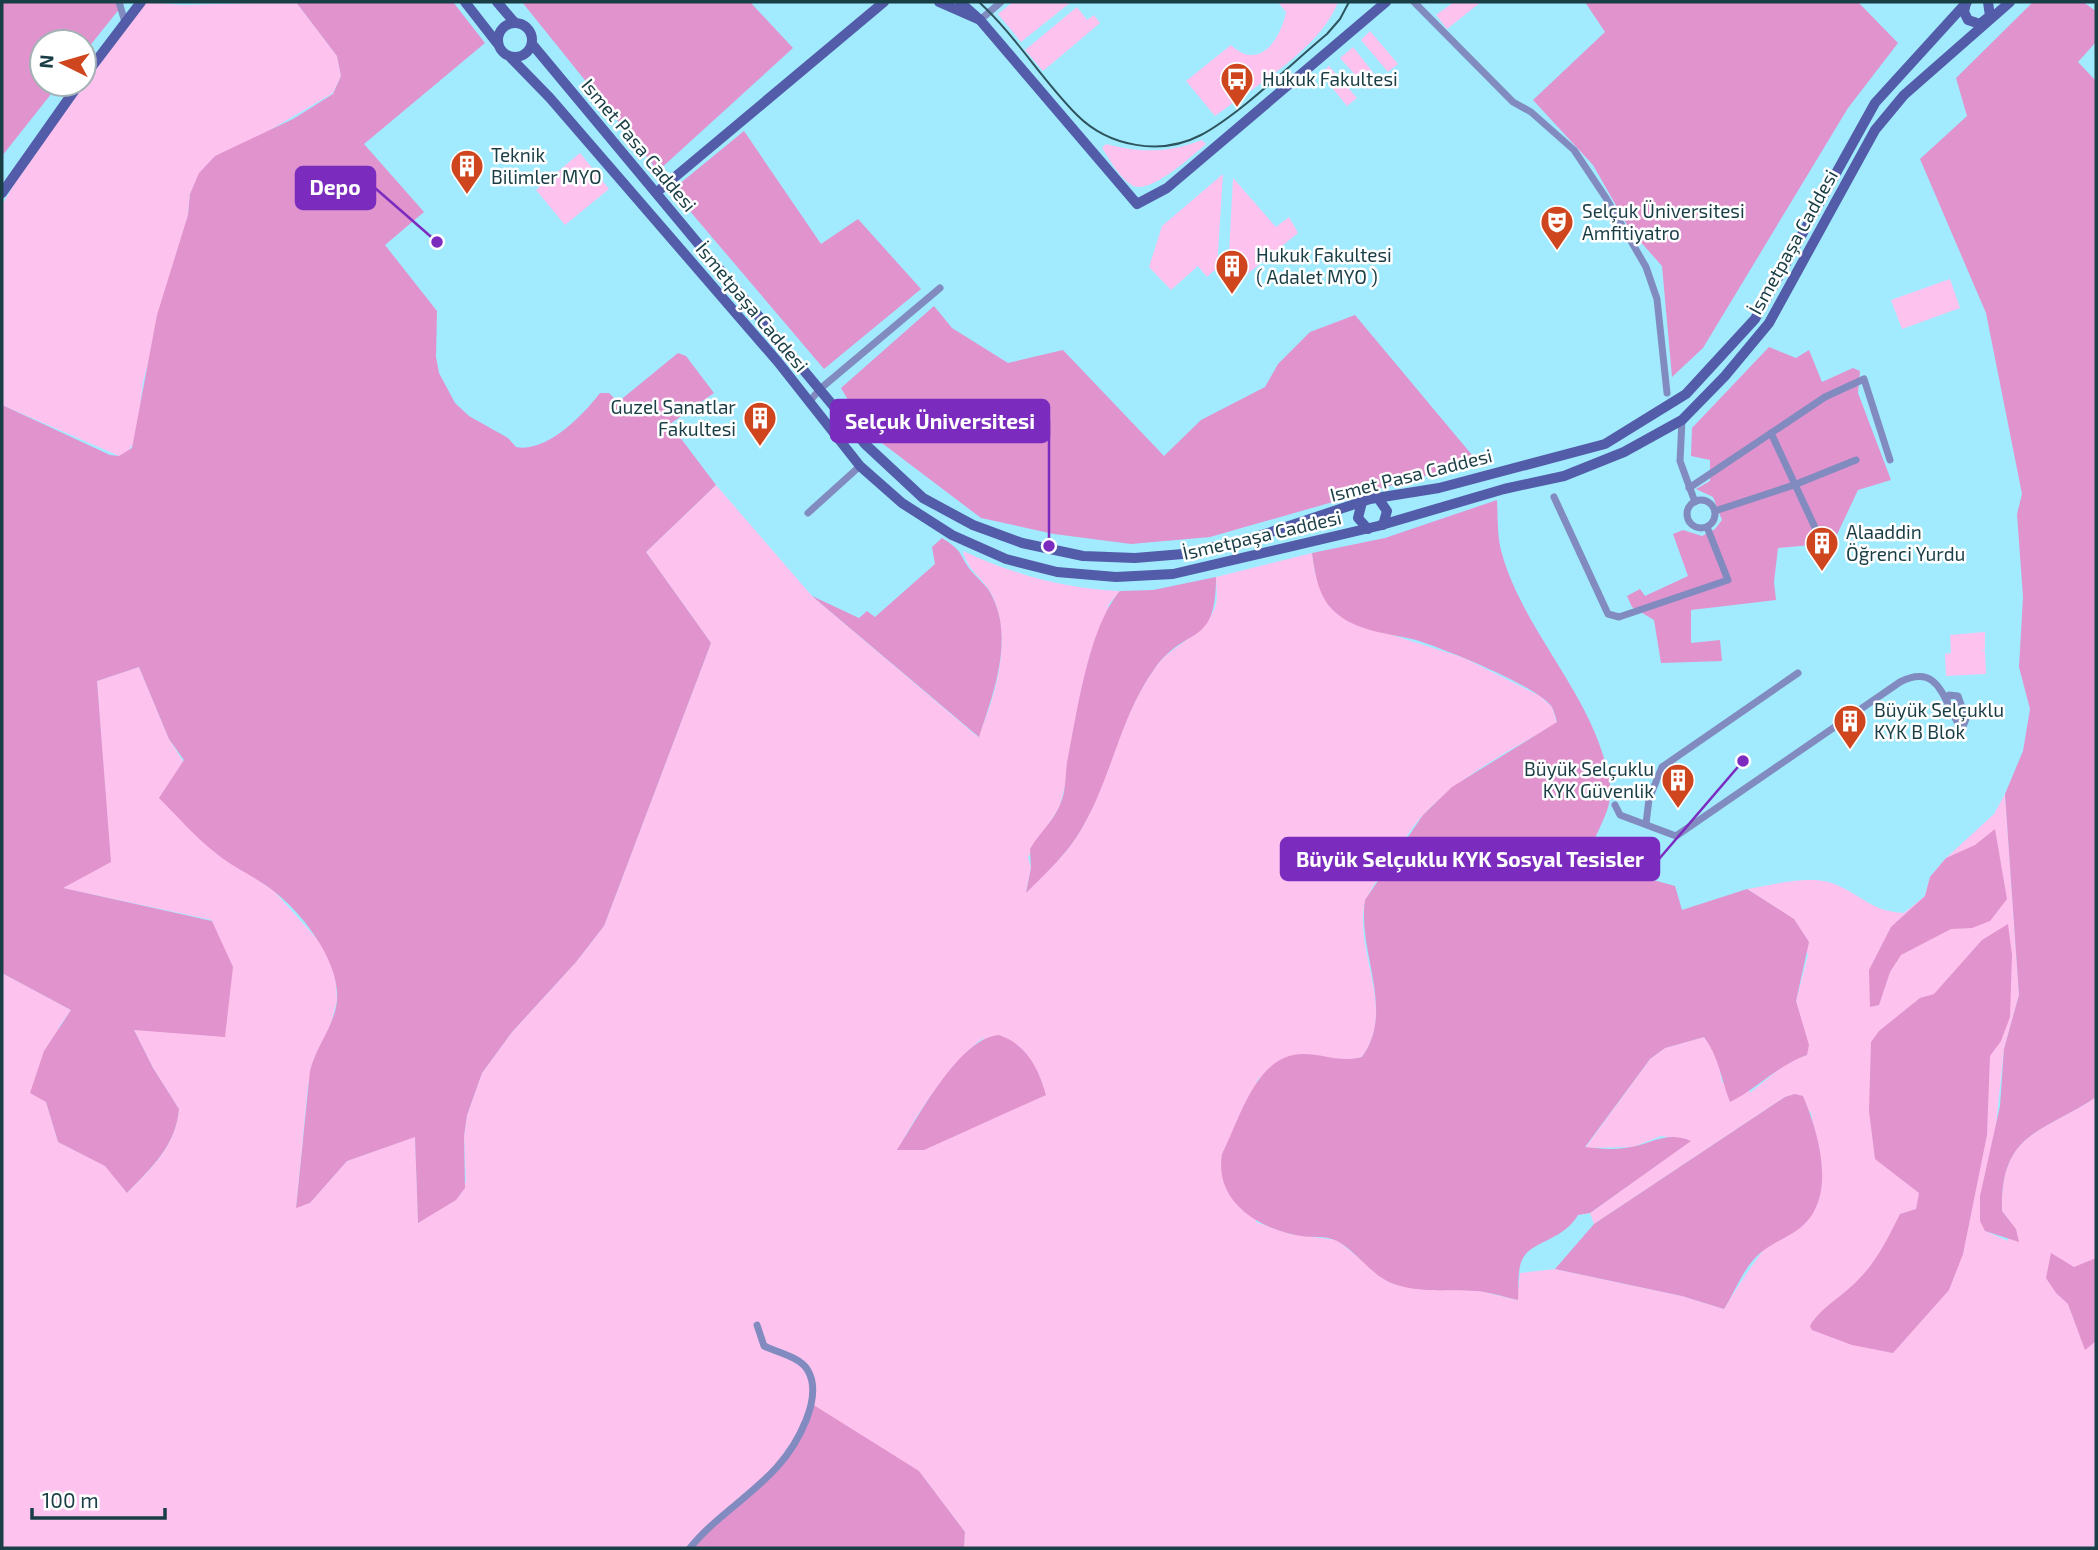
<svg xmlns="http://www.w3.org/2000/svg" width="2098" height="1550" font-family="'Exo 2',sans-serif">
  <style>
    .built { fill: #a2ebff; fill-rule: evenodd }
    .green { fill: #fdc3ee; fill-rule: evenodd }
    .forest { fill: #e093cd }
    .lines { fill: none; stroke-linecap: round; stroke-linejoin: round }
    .street { stroke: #818bc0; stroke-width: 7 }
    .secondary { stroke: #535ca9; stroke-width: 10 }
    .tram { stroke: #2e545d; stroke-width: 2 }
    .labels { text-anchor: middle; stroke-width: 5; stroke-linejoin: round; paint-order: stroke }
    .poi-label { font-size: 19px; fill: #1a3e46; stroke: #fff; text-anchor: start }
    .street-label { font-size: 19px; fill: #1a3e46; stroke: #fff }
    .leader { fill: none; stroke: #7b2cbf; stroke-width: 2.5 }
    .callout-dot { fill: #7b2cbf; stroke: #fff; stroke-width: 2.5 }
    .callout { fill: #7b2cbf; stroke: #7b2cbf; stroke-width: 2.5 }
    .callout-label { font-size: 21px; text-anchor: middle; font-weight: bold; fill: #fff }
  </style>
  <rect width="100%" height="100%" fill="#c1f1fe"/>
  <!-- built -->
  <path class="built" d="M 2,2 L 2096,2 L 2096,1545 L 2092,1548 L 737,1268 L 162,1097 L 2,1008 ZM 42,42 L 84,42 L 84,84 L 42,84 Z"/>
  <!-- green -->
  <g class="green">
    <path d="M 146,2 L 183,5 L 296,2 L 337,56 L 341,76 L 333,93 L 265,133 L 190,193 L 188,215 L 143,382 L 136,440 L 126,454 L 119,456 L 2,405 L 2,205 L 30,157 Z"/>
    <path d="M 1013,2 L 1071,2 L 1021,42 L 998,14 Z"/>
    <path d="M 1278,2 L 1338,2 C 1321,48 1254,87 1215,116 L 1186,81 L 1231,45 C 1259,72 1281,39 1286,12 Z"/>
    <path d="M 1454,2 L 1481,2 L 1447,29 L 1436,15 Z"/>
    <path d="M 1077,7 L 1087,20 L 1094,15 L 1100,23 L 1043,71 L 1025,50 Z"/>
    <path d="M 1370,31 L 1398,64 L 1388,72 L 1361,40 Z"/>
    <path d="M 1353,47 L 1379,80 L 1368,89 L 1340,58 Z"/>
    <path d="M 1329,66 L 1357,98 L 1347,106 L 1321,74 Z"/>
    <path d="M 1202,140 L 1206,144 C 1192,156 1151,194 1133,186 C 1120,179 1110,160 1102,148 L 1106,144 C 1141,153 1168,153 1202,140 Z"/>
    <path d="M 580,153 L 609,189 L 565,225 L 536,190 Z"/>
    <path d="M 1223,174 L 1217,268 L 1207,277 L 1198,266 L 1171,290 L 1149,267 L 1162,226 Z"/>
    <path d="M 1233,178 L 1276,227 L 1289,217 L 1298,233 L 1240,280 L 1228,272 Z"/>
    <path d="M 1950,279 L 1960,308 L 1902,329 L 1891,300 Z"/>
    <path d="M 716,485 L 812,596 L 978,737 C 996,696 1012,640 993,597 C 985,579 967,571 963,551 C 1012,574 1066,589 1120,591 L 1109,604 L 1060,806 L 1028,857 L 1031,868 L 1026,891 C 1047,872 1069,852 1082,828 C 1111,776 1120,716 1155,668 C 1172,643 1207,636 1216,604 C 1218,596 1216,585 1216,577 L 1312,553 L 1315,573 L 1352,622 L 1464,658 L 1540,696 L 1552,707 L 1557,723 C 1511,750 1463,774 1425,813 C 1410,828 1400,848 1388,865 C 1377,881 1363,897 1363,917 C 1361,965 1394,1012 1362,1057 L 1346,1061 L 1329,1058 L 1258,1079 L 1255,1088 L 1256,1222 L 1290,1234 L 1337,1240 L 1387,1281 L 1398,1285 L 1480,1291 L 1517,1300 L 1520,1273 L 1555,1269 L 1682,1296 L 1724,1309 C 1753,1260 1788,1218 1822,1172 L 1811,1113 L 1795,1094 L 1785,1097 L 1594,1224 L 1590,1213 L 1690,1141 L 1661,1136 L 1633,1147 L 1585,1148 L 1650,1059 L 1665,1048 L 1704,1037 L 1717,1054 L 1722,1082 L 1751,1092 L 1789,1061 L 1807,1055 L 1796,1001 L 1808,955 L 1793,919 L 1747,889 C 1775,885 1812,873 1839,886 C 1865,898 1872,911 1904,913 L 1925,896 L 1930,877 L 1946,858 L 1994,814 L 2005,794 L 2019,995 L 2004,1049 L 1985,1231 L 2008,1241 L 2008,1219 L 2002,1211 C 2000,1131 2043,1133 2096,1097 L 2096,1544 L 2092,1548 L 964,1548 L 965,1532 L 919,1471 L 796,1445 L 689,1548 L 2,1548 L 2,973 L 71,1010 L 59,1027 L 46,1102 L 58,1142 L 106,1166 L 127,1193 C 152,1168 176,1146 179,1109 L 153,1068 L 134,1030 L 212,920 L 62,888 L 110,861 L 97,681 L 139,667 L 169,739 L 258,880 L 274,891 L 325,948 L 335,973 L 337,1000 L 332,1020 L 308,1085 L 296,1207 L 310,1203 L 347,1161 L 415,1136 L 418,1223 L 461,1194 L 466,1181 L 464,1136 L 467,1115 L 482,1073 L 512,1032 L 576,962 L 604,926 L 711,643 L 646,552 ZM 985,1036 L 898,1150 C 919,1109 949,1066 985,1036 Z"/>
    <path d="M 1985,632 L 1985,650 L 1981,651 L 1985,651 L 1986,674 L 1946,676 L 1945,654 L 1951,653 L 1950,635 Z"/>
  </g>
  <!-- forest -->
  <g class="forest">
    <path d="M 2,2 L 125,2 L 84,53 L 84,42 L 42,42 L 42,84 L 59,84 L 2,156 Z"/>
    <path d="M 296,2 L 453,2 L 485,43 L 364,144 L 424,212 L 385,245 L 437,311 L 436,357 L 439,373 L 455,403 L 469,416 L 508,438 L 516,447 C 547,453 583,415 600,393 L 609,393 L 618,402 L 678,353 L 686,356 L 714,393 L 670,424 L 716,485 L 646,552 L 711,643 L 604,926 L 576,962 L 512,1032 L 482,1073 L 467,1115 L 464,1136 L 465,1188 L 456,1200 L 418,1223 L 415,1137 L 347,1161 L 310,1203 L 296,1208 L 310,1071 C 316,1046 334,1027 337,1001 C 341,962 301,911 271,889 C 254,876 234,868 217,854 C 196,838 178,817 159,798 L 184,760 L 169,739 L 139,667 L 97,681 L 111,862 L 63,888 L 212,921 L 233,967 L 225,1037 L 134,1030 L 153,1068 L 179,1109 C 176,1146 151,1168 127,1193 L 105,1166 L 58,1142 L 46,1102 L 30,1093 L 44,1051 L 71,1010 L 2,973 L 2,405 L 110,455 L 119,456 L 132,448 L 157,315 L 188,215 L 190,194 L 199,173 L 215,156 L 293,119 L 333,94 L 341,76 L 337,56 Z"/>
    <path d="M 522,2 L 750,2 L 793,48 L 658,171 Z"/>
    <path d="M 1585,2 L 1858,2 L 1898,43 L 1848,108 L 1703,348 L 1672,377 L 1662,266 L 1630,230 L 1593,165 L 1533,100 L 1605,32 Z"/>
    <path d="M 2033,2 L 2083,2 L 2096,11 L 2096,42 L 2078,62 L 2096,81 L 2096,1097 C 2043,1133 2000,1131 2002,1211 L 2016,1229 L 2019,1242 L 1985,1231 L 1980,1221 L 1980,1196 L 2000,1106 L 2004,1049 L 2019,995 L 2005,794 L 2023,751 L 2030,709 L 2019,667 L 2023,597 L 2017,514 L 2022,494 L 1986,313 L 1920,159 L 1967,116 L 1956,78 Z"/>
    <path d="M 744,131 L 821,244 L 858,219 L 921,289 L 824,369 L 672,190 Z"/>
    <path d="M 934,306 L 952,328 L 1008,363 L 1063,350 L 1164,456 L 1201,420 L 1265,387 L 1278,364 L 1310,332 L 1355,315 L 1477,461 L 1210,537 L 1131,544 L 1054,534 L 981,518 L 866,431 L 841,388 Z"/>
    <path d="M 1769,347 L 1796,358 L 1809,350 L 1822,382 L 1853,368 L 1860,371 L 1858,393 L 1891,480 L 1858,490 L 1833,543 L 1778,548 L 1774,582 L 1776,600 L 1691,610 L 1691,643 L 1720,640 L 1722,661 L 1661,663 L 1654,620 L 1632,607 L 1627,596 L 1640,589 L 1645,596 L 1688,576 L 1673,534 L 1683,530 L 1702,536 L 1715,529 L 1722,520 L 1713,497 L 1696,489 L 1710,481 L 1710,460 L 1691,456 L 1692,428 Z"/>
    <path d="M 1497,500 C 1498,518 1497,537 1502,554 C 1525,635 1598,700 1610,785 C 1614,815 1588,838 1588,866 L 1599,865 L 1675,886 L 1682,910 L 1747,889 L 1794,919 L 1809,942 L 1796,1001 L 1809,1045 L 1807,1055 C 1778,1065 1757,1089 1730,1102 C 1721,1079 1719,1057 1704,1037 L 1665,1048 L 1650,1059 L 1585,1147 C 1600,1149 1616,1150 1631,1147 C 1654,1143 1667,1131 1691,1141 L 1590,1213 L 1578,1215 C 1563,1241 1530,1241 1522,1260 C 1517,1271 1519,1288 1518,1300 C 1504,1297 1490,1292 1476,1291 C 1448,1289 1413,1294 1387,1281 C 1368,1271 1356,1251 1337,1241 C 1326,1235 1313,1238 1301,1236 C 1259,1229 1214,1202 1222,1154 C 1240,1119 1256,1054 1303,1054 C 1324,1054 1340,1063 1362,1057 C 1396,1010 1357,952 1365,900 L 1423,815 L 1452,787 L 1557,722 C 1556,718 1554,711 1552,707 C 1538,686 1442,648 1416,640 C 1389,633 1357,632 1335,612 C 1318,597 1315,573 1312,553 L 1385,538 Z"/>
    <path d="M 942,538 C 967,554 957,554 973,573 C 979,580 987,586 991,594 C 1015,638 993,694 979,737 L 812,596 L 859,618 L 867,611 L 875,617 L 935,564 L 932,547 Z"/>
    <path d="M 1216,577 C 1216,649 1187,624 1155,668 C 1120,716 1112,777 1082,828 C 1068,853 1046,873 1026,893 L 1031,868 L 1030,849 C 1039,833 1053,822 1060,805 C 1066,792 1065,778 1067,763 C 1077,714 1088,628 1120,591 L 1153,590 Z"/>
    <path d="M 1995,829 L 2007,899 L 1990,921 L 1972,928 L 1951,929 L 1901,955 L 1890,972 L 1879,1005 L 1870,1007 L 1869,970 L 1891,927 L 1925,896 L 1930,877 L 1946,858 L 1975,845 Z"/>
    <path d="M 2008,924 L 2012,955 L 2010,1017 L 2001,1041 L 1990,1056 L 1987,1135 L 1963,1254 L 1949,1290 L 1893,1353 L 1852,1345 L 1812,1330 L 1810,1326 C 1819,1309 1844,1295 1858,1280 C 1877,1261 1888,1238 1900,1214 L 1916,1209 L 1919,1193 L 1875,1159 L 1869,1111 L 1871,1042 L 1879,1031 L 1920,998 L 1934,994 L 1982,940 Z"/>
    <path d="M 999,1035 C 1027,1045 1038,1067 1046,1095 L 924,1150 L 897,1150 C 918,1118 959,1038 999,1035 Z"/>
    <path d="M 1795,1094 L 1803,1096 C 1819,1134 1838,1198 1800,1228 C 1786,1239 1768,1244 1755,1258 C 1742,1272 1734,1293 1724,1309 L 1682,1296 L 1555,1269 L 1594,1224 L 1785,1097 Z"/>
    <path d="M 2051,1253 L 2074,1267 L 2096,1258 L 2096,1341 L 2085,1350 L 2068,1304 L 2056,1293 L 2046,1278 Z"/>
    <path d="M 812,1404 L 919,1471 L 965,1532 L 964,1548 L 689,1548 L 777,1470 Z"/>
  </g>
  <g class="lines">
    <!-- street -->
    <g class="street">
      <path d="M 119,2 L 125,22"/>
      <path d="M 1414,2 L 1513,102 L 1531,112 L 1574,150 L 1606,198 L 1646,267 L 1657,299 L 1667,393"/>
      <path d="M 980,20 L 1001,2"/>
      <path d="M 809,402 L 820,389 L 940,288"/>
      <path d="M 1682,420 L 1680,461 L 1695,502"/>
      <path d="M 1771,433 L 1818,534"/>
      <path d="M 1689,488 L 1825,397 L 1864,379 L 1890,460"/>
      <path d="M 1554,497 L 1608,614 L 1619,617 L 1728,580 L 1707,527"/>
      <circle cx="1701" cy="514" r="14"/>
      <path d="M 1715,511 L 1794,485 L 1856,460"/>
      <path d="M 808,513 L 860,466"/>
      <path d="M 1615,805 L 1620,815 L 1676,836 L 1900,682 C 1942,661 1943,705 1962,729 L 1966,719 L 1958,696 L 1949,695 L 1947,700"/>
      <path d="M 1646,824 L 1649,799 L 1662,767 L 1798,673"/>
      <path d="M 690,1548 C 715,1517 750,1497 777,1467 C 796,1446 825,1397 807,1369 C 799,1357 777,1352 764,1346 L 757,1325"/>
    </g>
    <!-- secondary -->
    <g class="secondary">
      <path d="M 465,2 L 497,43"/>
      <path d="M 497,2 L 515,23"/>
      <path d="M 939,2 L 980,20 L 960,2"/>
      <path d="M 1966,3 L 1964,12 L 1968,20 L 1980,24 L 1990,16 L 1988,2"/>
      <path d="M 980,20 L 1137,204 L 1167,188 L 1386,2"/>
      <circle cx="515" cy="40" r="17"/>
      <path d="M 532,44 L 865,444 L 923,498 L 973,525 L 1022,543 L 1083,556 L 1135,558 L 1183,554 L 1253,538 L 1370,499 L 1439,488 L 1605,444 L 1686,394 L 1755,319 L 1875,103 L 1967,2"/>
      <path d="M 511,58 L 550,98 L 778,362 L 860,466 L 902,503 L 952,535 L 1006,559 L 1057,572 L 1116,577 L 1173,574 L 1378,526 L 1504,489 L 1564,476 L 1624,452 L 1682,420 L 1725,376 L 1769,323 L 1875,130 L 1904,95 L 2010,2"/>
      <path d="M 84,77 L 141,2"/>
      <path d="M 657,192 L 884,2"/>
      <path d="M 2,193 L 79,84"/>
      <path d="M 1378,498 L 1387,511 L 1383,525"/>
      <path d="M 1362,502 L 1358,518 L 1368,529"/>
    </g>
    <!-- tram -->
    <path class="tram" d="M 979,2 C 1016,36 1042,80 1077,115 C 1109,147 1161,156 1201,135 C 1239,115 1292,63 1327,34 L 1340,19 L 1349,2"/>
  </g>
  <!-- icons -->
  <defs>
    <symbol id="bus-pin" viewBox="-11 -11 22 30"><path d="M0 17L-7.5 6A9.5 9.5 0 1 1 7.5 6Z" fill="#cf461e" stroke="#fff"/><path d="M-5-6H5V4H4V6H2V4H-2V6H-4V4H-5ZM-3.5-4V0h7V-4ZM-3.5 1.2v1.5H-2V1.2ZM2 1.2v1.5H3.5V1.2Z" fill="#fff"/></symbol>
    <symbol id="building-pin" viewBox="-11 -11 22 30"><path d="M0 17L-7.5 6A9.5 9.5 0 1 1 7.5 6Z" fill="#cf461e" stroke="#fff"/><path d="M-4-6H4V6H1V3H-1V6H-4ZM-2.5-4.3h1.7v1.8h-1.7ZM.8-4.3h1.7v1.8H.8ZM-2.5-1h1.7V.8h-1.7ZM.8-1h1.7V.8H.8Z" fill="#fff"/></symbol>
    <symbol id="theatre-pin" viewBox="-11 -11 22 30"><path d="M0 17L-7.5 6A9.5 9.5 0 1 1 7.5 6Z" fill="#cf461e" stroke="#fff"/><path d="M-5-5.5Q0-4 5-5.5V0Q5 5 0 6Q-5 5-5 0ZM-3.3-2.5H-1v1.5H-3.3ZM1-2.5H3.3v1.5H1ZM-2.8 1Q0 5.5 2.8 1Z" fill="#fff"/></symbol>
  </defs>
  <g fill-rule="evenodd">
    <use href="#bus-pin" x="1218" y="60" width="38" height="52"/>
    <use href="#building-pin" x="448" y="147" width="38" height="52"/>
    <use href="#theatre-pin" x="1538" y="203" width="38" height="52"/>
    <use href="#building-pin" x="1213" y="247" width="38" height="52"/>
    <use href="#building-pin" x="741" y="399" width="38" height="52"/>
    <use href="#building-pin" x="1803" y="524" width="38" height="52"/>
    <use href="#building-pin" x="1831" y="702" width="38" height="52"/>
    <use href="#building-pin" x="1659" y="761" width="38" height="52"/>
  </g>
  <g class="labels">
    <!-- poi labels -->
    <g class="poi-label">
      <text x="1262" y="86">Hukuk Fakultesi</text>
      <text x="491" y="162">Teknik<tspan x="491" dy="22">Bilimler MYO</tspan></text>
      <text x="1582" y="218">Selçuk Üniversitesi<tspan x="1582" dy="22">Amfitiyatro</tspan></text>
      <text x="1256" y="262">Hukuk Fakultesi<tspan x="1256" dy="22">( Adalet MYO )</tspan></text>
      <text x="736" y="414" text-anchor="end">Guzel Sanatlar<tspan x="736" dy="22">Fakultesi</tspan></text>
      <text x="1846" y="539">Alaaddin<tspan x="1846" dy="22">Öğrenci Yurdu</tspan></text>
      <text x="1874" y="717">Büyük Selçuklu<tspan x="1874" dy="22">KYK B Blok</tspan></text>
      <text x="1654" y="776" text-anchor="end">Büyük Selçuklu<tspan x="1654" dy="22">KYK Güvenlik</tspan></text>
    </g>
    <!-- street labels -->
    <g class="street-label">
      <text transform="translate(639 145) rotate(50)" y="7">Ismet Pasa Caddesi</text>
      <text transform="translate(1793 242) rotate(-61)" y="7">İsmetpaşa Caddesi</text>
      <text transform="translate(752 307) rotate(50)" y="7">İsmetpaşa Caddesi</text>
      <text transform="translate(1411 475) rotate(-14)" y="7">Ismet Pasa Caddesi</text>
      <text transform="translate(1262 535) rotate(-13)" y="7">İsmetpaşa Caddesi</text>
    </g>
  </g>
  <!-- callouts -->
  <path class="leader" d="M437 242L375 188M1049 546L1049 421M1743 761L1659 859"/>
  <g class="callout-dot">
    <circle cx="437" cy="242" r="7"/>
    <circle cx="1049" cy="546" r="7"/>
    <circle cx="1743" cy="761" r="7"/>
  </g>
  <g class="callout">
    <rect x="296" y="167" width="79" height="42" rx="7"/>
    <rect x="831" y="400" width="218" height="42" rx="7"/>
    <rect x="1281" y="838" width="378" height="42" rx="7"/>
  </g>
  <g class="callout-label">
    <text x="335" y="195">Depo</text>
    <text x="940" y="429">Selçuk Üniversitesi</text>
    <text x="1470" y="867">Büyük Selçuklu KYK Sosyal Tesisler</text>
  </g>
  <!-- border -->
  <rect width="2098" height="1550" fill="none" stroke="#1a3e46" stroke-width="7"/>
  <!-- north arrow -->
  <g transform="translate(63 63) rotate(275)"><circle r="33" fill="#ffffff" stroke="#a3b2b5" stroke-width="2"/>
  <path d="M0-5L12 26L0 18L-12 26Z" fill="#cf461e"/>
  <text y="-10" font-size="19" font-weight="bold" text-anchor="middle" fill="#1a3e46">N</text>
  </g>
  <!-- scale -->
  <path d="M32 1508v10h133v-10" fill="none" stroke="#1a3e46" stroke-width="3.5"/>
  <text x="42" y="1508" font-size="21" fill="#1a3e46" stroke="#ffffff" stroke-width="5" paint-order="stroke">100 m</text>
</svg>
